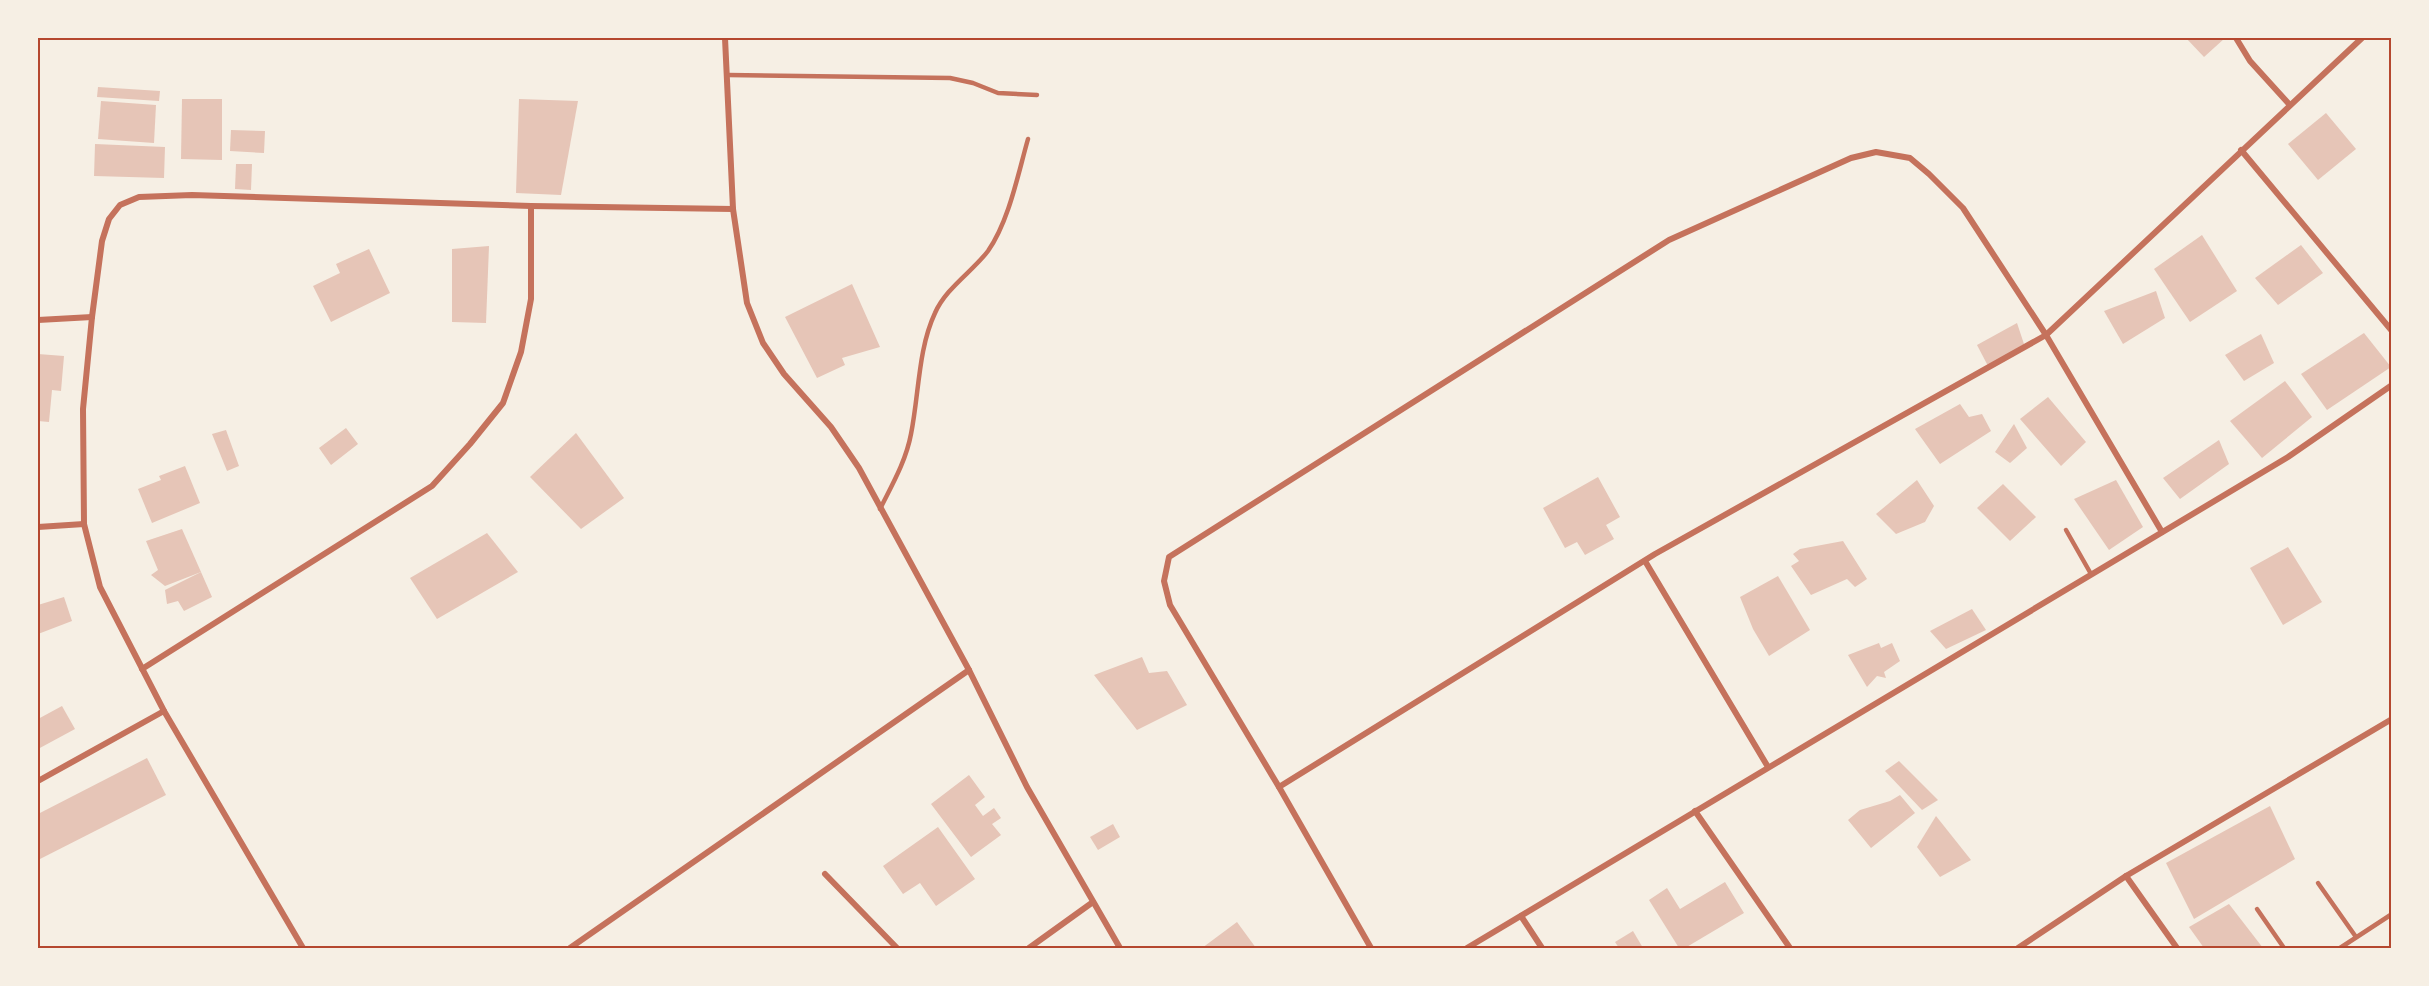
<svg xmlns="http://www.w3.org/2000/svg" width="2429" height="986" font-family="'Archivo Narrow',sans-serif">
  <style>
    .building { fill: #e6c5b7 }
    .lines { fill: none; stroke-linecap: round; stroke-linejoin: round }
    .service { stroke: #c5725c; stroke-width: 4.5 }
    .minor { stroke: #c5725c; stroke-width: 6 }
    .neatline { fill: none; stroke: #b5482f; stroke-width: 2 }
  </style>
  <rect width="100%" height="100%" fill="#f6efe4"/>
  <!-- building -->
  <g class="building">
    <path d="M 2186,38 L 2225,38 L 2204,57 Z"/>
    <path d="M 98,87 L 160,91 L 159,101 L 97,97 Z"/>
    <path d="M 182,99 L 222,99 L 222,160 L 181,159 Z"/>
    <path d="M 519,99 L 578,101 L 561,195 L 516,193 Z"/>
    <path d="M 101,101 L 156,105 L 154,143 L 98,139 Z"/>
    <path d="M 2326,113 L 2356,149 L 2318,180 L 2288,144 Z"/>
    <path d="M 231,130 L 265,131 L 264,153 L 230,151 Z"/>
    <path d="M 95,144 L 165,147 L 164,178 L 94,176 Z"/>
    <path d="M 236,164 L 252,164 L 251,190 L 235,189 Z"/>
    <path d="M 2202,235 L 2237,291 L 2190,322 L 2154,269 Z"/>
    <path d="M 2301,245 L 2323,273 L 2278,305 L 2255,278 Z"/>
    <path d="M 489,246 L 486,323 L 452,322 L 452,249 Z"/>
    <path d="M 369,249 L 390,293 L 331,322 L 313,286 L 340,273 L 336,264 Z"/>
    <path d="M 852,284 L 880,347 L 842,358 L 845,365 L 817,378 L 785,317 Z"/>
    <path d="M 2156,291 L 2165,318 L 2123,344 L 2104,311 Z"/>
    <path d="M 2017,323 L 2024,344 L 1988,366 L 1977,345 Z"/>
    <path d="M 2364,333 L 2391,367 L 2327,410 L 2301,374 Z"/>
    <path d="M 2261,334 L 2274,363 L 2244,381 L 2225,355 Z"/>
    <path d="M 38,354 L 64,356 L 61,391 L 52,390 L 49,422 L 38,421 Z"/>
    <path d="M 2285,381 L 2312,417 L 2262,458 L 2230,421 Z"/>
    <path d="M 2048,397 L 2086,442 L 2061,466 L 2020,419 Z"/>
    <path d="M 1960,404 L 1969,417 L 1982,414 L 1991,431 L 1940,464 L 1915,429 Z"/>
    <path d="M 2014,424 L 2027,448 L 2010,463 L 1995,452 Z"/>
    <path d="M 346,428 L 358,444 L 331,465 L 319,448 Z"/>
    <path d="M 226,430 L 239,466 L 227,471 L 212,434 Z"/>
    <path d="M 576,433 L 624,498 L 581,529 L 530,477 Z"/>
    <path d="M 2219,440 L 2229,464 L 2180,499 L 2163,478 Z"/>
    <path d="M 185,466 L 200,503 L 152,523 L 138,489 L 161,480 L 159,476 Z"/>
    <path d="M 1598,477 L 1620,517 L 1606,525 L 1614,539 L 1585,555 L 1577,542 L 1565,548 L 1543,508 Z"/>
    <path d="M 1917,480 L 1934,506 L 1925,522 L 1896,534 L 1876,514 Z"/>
    <path d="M 2116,480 L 2143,527 L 2109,550 L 2074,499 Z"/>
    <path d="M 2003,484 L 2036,517 L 2010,541 L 1977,508 Z"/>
    <path d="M 182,529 L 201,572 L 165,586 L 151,575 L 158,570 L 146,541 Z"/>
    <path d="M 487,533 L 518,572 L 437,619 L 410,578 Z"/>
    <path d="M 1843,541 L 1867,579 L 1855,587 L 1847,579 L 1811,595 L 1791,566 L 1799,561 L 1793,554 L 1800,549 Z"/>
    <path d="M 2288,547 L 2322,602 L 2283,625 L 2250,568 Z"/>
    <path d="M 201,572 L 212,597 L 184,611 L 178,601 L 167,604 L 165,590 Z"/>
    <path d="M 1778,576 L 1810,630 L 1769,656 L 1753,629 L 1740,597 Z"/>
    <path d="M 64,597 L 72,621 L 38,634 L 38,605 Z"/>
    <path d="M 1972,609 L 1986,630 L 1946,649 L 1930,631 Z"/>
    <path d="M 1879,643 L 1881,648 L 1892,643 L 1900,661 L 1884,672 L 1886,678 L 1877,676 L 1867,687 L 1848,655 Z"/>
    <path d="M 1142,657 L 1149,673 L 1167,671 L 1187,705 L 1137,730 L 1094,675 Z"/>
    <path d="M 62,706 L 75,729 L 38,749 L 38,719 Z"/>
    <path d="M 147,758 L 166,795 L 38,860 L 38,814 Z"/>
    <path d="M 1899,761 L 1938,800 L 1922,810 L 1885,771 Z"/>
    <path d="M 969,775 L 985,797 L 975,805 L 983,816 L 994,808 L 1001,818 L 992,824 L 1001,835 L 971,857 L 931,804 Z"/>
    <path d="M 1900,795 L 1915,813 L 1871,848 L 1848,820 L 1860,810 L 1890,801 Z"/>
    <path d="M 2270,806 L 2295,859 L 2194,919 L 2166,863 Z"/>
    <path d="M 1936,816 L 1971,860 L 1940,877 L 1917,847 Z"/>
    <path d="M 1113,824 L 1120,837 L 1098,850 L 1090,837 Z"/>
    <path d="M 938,827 L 975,879 L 936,906 L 920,883 L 903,894 L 883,866 Z"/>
    <path d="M 1725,882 L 1744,913 L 1685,948 L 1679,948 L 1649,900 L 1667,888 L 1680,909 Z"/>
    <path d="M 2229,904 L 2263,948 L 2204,948 L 2189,927 Z"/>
    <path d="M 1237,922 L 1256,948 L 1202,948 Z"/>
    <path d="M 1633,931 L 1643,948 L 1619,948 L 1615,942 Z"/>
  </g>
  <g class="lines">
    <!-- service -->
    <g class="service">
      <path d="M 728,75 L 950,78 L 973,83 L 998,93 L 1037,95"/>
      <path d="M 880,509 C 892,485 906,461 911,434 C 919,395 918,349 935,313 C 946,288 972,272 988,251 C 1009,221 1018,174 1028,139"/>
      <path d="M 2066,530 L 2091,574"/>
      <path d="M 2318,883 L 2356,937"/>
      <path d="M 2257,909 L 2284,948"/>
      <path d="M 2340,948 L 2392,914"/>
    </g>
    <!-- minor -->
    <g class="minor">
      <path d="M 725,38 L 733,209 L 747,303 L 763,343 L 784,374 L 831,427 L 859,468 L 969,670 L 1027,787 L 1120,948"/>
      <path d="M 2236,38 L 2250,61 L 2289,104"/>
      <path d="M 2241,150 L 2392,331"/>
      <path d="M 38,320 L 92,317"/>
      <path d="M 38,527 L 84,524"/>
      <path d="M 1645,561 L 1768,767"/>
      <path d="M 142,669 L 432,486 L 470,444 L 503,403 L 521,352 L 531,299 L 531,206"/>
      <path d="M 38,781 L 164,711"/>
      <path d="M 1279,787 L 1655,554 L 2046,335 L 2362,38"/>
      <path d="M 1695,811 L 1790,948"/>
      <path d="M 825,874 L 897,948"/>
      <path d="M 2126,876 L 2177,948"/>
      <path d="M 1521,916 L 1542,948"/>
      <path d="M 303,948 L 164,711 L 100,587 L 84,524 L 83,409 L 92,317 L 102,241 L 109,219 L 120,205 L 139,197 L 192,195 L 531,206 L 733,209"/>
      <path d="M 570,948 L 969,670"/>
      <path d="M 1029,948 L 1093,902"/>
      <path d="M 1371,948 L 1279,787 L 1170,605 L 1164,581 L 1169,557 L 1669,240 L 1851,158 L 1876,152 L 1910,158 L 1929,174 L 1963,208 L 2046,335 L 2162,532"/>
      <path d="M 1467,948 L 2288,457 L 2392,385"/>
      <path d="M 2018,948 L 2126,876 L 2392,719"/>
    </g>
  </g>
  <!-- border -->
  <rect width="2429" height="986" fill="none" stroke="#f6efe4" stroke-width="78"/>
  <rect x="39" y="39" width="2351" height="908" class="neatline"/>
</svg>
